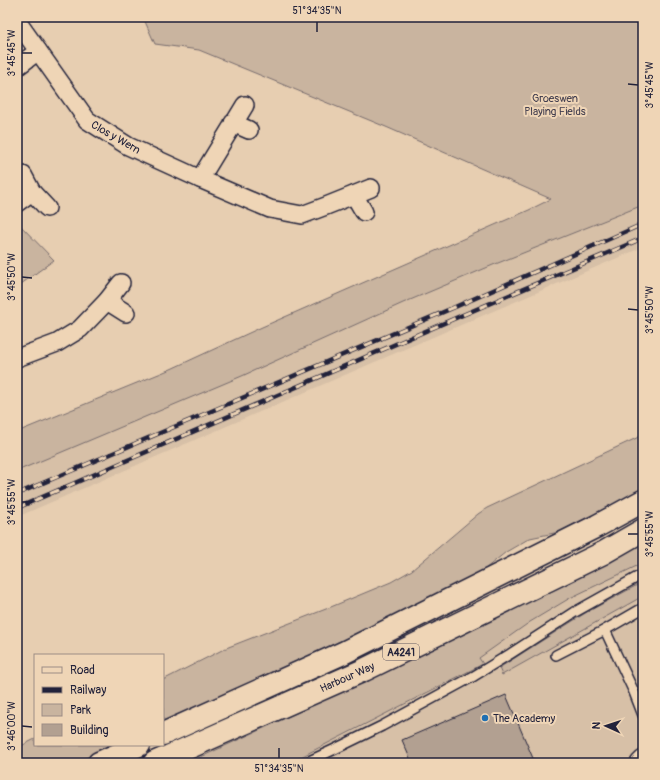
<svg xmlns="http://www.w3.org/2000/svg" width="660" height="780" font-family="Pangolin,sans-serif">
  <style>
    .built { fill: #d7c0a7 }
    .green { fill: #c9b49f; stroke: #766b6d }
    .building { fill: #b2a091; stroke: #22223b }
    .lines { fill: none; stroke-linecap: round; stroke-linejoin: round }
    .service-casing { stroke: #22223b; stroke-width: 12 }
    .minor-casing { stroke: #22223b; stroke-width: 20 }
    .primary-casing { stroke: #22223b; stroke-width: 25 }
    .service { stroke: #efd5b6; stroke-width: 9 }
    .minor { stroke: #efd5b6; stroke-width: 17 }
    .primary { stroke: #efd5b6; stroke-width: 22 }
    .rail-casing { stroke: #22223b; stroke-width: 4.5 }
    .rail { stroke: #efd5b6; stroke-width: 3; stroke-dasharray: 9; stroke-linecap: butt }
    .ticks { fill: none; stroke: #22223b; stroke-width: 1.5 }
    .poi-dot { fill: #1f6fb2; stroke: #efd5b6; stroke-width: 1.5 }
    .labels { text-anchor: middle; stroke-width: 4; stroke-linejoin: round; paint-order: stroke }
    .shield { fill: #efd5b6; stroke: #605860; stroke-width: 1 }
    .shield-label { font-size: 10px; font-weight: bold; fill: #22223b }
    .park-label { font-size: 11px; fill: #433f4f; stroke: #efd5b6 }
    .street-label { font-size: 11px; fill: #22223b; stroke: #efd5b6 }
    .poi-label { font-size: 11px; fill: #22223b; stroke: #efd5b6; text-anchor: start }
    .neatline { fill: none; stroke: #22223b; stroke-width: 1.5 }
    .ticks-label { font-size: 10px; text-anchor: middle; fill: #22223b }
  </style>
  <rect width="100%" height="100%" fill="#e7ceb1"/>
  <filter id="ink" filterUnits="userSpaceOnUse"><feTurbulence type="fractalNoise" baseFrequency=".025" numOctaves="2"/><feDisplacementMap in="SourceGraphic" scale="8" xChannelSelector="R" yChannelSelector="G"/><feConvolveMatrix kernelMatrix="1 2 1 2 8 2 1 2 1" color-interpolation-filters="sRGB"/></filter>
  <g filter="url(#ink)">
    <!-- built -->
    <g class="built">
      <path d="M 643,205 L 643,247 L 384,358 L 17,517 L 17,453 L 352,324 L 493,265 Z"/>
      <path d="M 643,540 L 643,763 L 188,763 L 411,660 L 571,578 Z"/>
    </g>
    <!-- green -->
    <g class="green">
      <path d="M 143,17 L 643,17 L 643,205 L 493,265 L 403,303 L 242,376 L 17,471 L 17,432 L 171,369 L 262,327 L 529,210 L 551,199 L 386,127 L 199,50 L 155,44 Z"/>
      <path d="M 17,222 L 54,260 L 17,287 Z"/>
      <path d="M 643,435 L 643,489 L 559,532 L 530,538 L 506,552 L 475,577 L 409,610 L 163,723 L 163,680 L 226,648 L 326,609 L 391,582 L 412,570 L 478,514 L 487,508 Z"/>
      <path d="M 643,540 L 643,563 L 570,598 L 530,622 L 479,658 L 483,664 L 289,763 L 188,763 L 411,660 L 571,578 Z"/>
      <path d="M 643,582 L 643,596 L 502,675 L 499,668 L 587,612 Z"/>
      <path d="M 35,739 L 35,745 L 115,745 L 74,763 L 17,763 L 17,748 Z"/>
    </g>
    <!-- building -->
    <path class="building" d="M 506,695 L 535,763 L 412,763 L 402,740 Z"/>
    <g class="lines">
      <defs>
        <g id="service">
          <path d="M 605,630 L 634,692 L 643,715"/>
          <path d="M 556,655 L 605,630 L 643,608"/>
          <path d="M 305,763 L 333,750 L 382,726 L 474,676 L 510,654 L 575,612 L 643,574"/>
        </g>
        <g id="minor">
          <path d="M 17,21 L 87,120 L 128,146 L 200,179 L 270,209 L 302,215 L 326,206 L 371,188"/>
          <path d="M 17,67 L 38,51"/>
          <path d="M 233,123 L 249,130"/>
          <path d="M 23,175 L 32,192 L 47,208"/>
          <path d="M 200,179 L 245,105"/>
          <path d="M 354,195 L 364,212"/>
          <path d="M 17,203 L 32,192"/>
          <path d="M 107,301 L 126,313"/>
          <path d="M 17,358 L 57,343 L 80,329 L 107,301 L 121,283"/>
          <path d="M 639,763 L 643,759"/>
        </g>
        <g id="primary">
          <path d="M 163,734 L 343,653 L 597,526 L 643,501"/>
          <path d="M 99,763 L 139,745"/>
          <path d="M 154,763 L 364,670 L 603,553 L 643,530"/>
        </g>
      </defs>
      <!-- service casing -->
      <use href="#service" class="service-casing"/>
      <!-- minor casing -->
      <use href="#minor" class="minor-casing"/>
      <!-- primary casing -->
      <use href="#primary" class="primary-casing"/>
      <!-- service -->
      <use href="#service" class="service"/>
      <!-- minor -->
      <use href="#minor" class="minor"/>
      <!-- primary -->
      <use href="#primary" class="primary"/>
      <defs>
        <g id="rail">
          <path d="M 17,494 L 455,307 L 643,224"/>
          <path d="M 17,508 L 458,317 L 643,238"/>
        </g>
      </defs>
      <!-- rail casing -->
      <use href="#rail" class="rail-casing"/>
      <!-- rail -->
      <use href="#rail" class="rail"/>
    </g>
  </g>
  <!-- ticks -->
  <path class="ticks" d="M 317,32 L 317,22M 22,53 L 32,53M 628,84 L 638,85M 22,277 L 32,278M 628,309 L 638,310M 22,502 L 32,502M 628,534 L 638,534M 22,726 L 32,727M 279,758 L 279,748"/>
  <!-- markers -->
  <circle class="poi-dot" cx="485" cy="718" r="4"/>
  <g class="labels">
    <!-- shield labels -->
    <rect class="shield" x="383" y="644" width="36" height="16" rx="3"/>
    <g class="shield-label">
      <text x="401" y="656">A4241</text>
    </g>
    <!-- park labels -->
    <g class="park-label">
      <text x="555" y="102">Groeswen<tspan x="555" dy="13">Playing Fields</tspan></text>
    </g>
    <!-- street labels -->
    <g class="street-label">
      <text transform="translate(116 137) rotate(30)" y="4">Clos y Wern</text>
      <text transform="translate(347 677) rotate(-24)" y="4">Harbour Way</text>
    </g>
    <!-- poi labels -->
    <g class="poi-label">
      <text x="493" y="722">The Academy</text>
    </g>
  </g>
  <!-- margin -->
  <rect width="660" height="780" fill="none" stroke="#efd5b6" stroke-width="44"/>
  <!-- legend -->
  <rect x="34" y="654" width="130" height="92" fill="#efd5b6" stroke="#9d8d85"/>
  <rect x="42" y="667" width="20" height="6" fill="#efd5b6" stroke="#9d8d85"/>
  <text x="70" y="674" font-size="12" fill="#22223b">Road</text>
  <rect x="42" y="687" width="20" height="6" fill="#22223b" stroke="#9d8d85"/>
  <text x="70" y="694" font-size="12" fill="#22223b">Railway</text>
  <rect x="42" y="704" width="20" height="12" fill="#c9b49f" stroke="#9d8d85"/>
  <text x="70" y="714" font-size="12" fill="#22223b">Park</text>
  <rect x="42" y="724" width="20" height="12" fill="#b2a091" stroke="#9d8d85"/>
  <text x="70" y="734" font-size="12" fill="#22223b">Building</text>
  <!-- north arrow -->
  <g transform="translate(606 726) rotate(273)" stroke="#efd5b6" stroke-width="3" paint-order="stroke">
  <path d="M0-3L7 15L0 10L-7 15Z" fill="#22223b"/>
  <text y="-6" font-size="11" font-weight="bold" text-anchor="middle" fill="#22223b">N</text>
  </g>
  <rect x="22" y="22" width="616" height="736" class="neatline"/>
  <g class="ticks-label">
    <text x="317" y="14">51°34'35"N</text>
    <text transform="translate(11 53) rotate(-90)" y="4">3°45'45"W</text>
    <text transform="translate(649 85) rotate(-90)" y="4">3°45'45"W</text>
    <text transform="translate(11 277) rotate(-90)" y="4">3°45'50"W</text>
    <text transform="translate(649 310) rotate(-90)" y="4">3°45'50"W</text>
    <text transform="translate(11 502) rotate(-90)" y="4">3°45'55"W</text>
    <text transform="translate(649 534) rotate(-90)" y="4">3°45'55"W</text>
    <text transform="translate(11 726) rotate(-90)" y="4">3°46'00"W</text>
    <text x="279" y="772">51°34'35"N</text>
  </g>
</svg>
